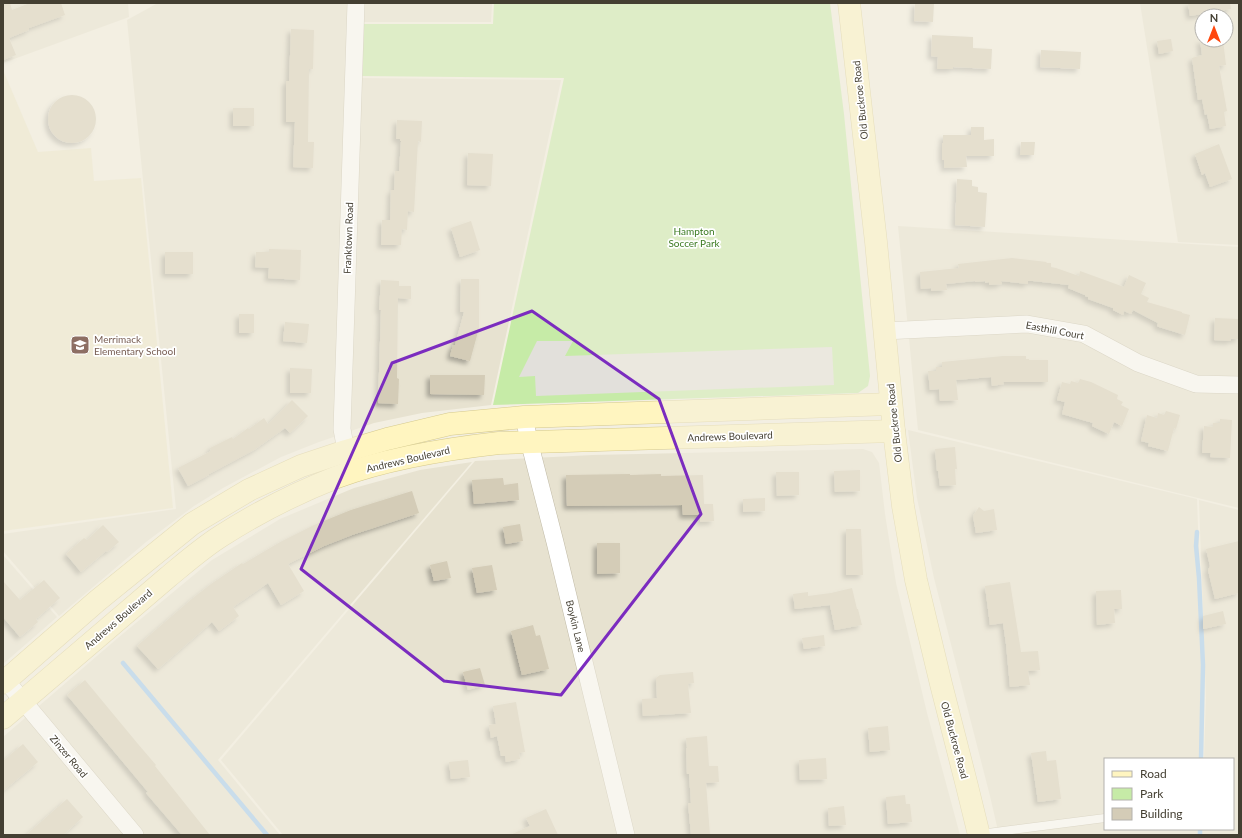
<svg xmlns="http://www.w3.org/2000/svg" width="1242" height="838" font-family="Lato,sans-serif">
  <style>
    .residential { fill: #e7e2d0; fill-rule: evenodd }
    .education { fill: #ede7cb }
    .green { fill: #c6eba7 }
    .parking { fill: #e2e0db }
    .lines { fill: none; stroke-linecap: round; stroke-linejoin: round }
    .stream { stroke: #98c7f5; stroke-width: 4.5 }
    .building { fill: #d4ccb7; filter: url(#shadow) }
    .lane-casing { stroke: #c1bba7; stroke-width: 9 }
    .street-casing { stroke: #c1bba7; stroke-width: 18 }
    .secondary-casing { stroke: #d6ca8e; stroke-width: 23 }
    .lane { stroke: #fff; stroke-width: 8 }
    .street { stroke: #fff; stroke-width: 17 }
    .secondary { stroke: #fff5c0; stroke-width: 22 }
    .marked { fill: none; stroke: #7b2cbf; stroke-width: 3; stroke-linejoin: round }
    .labels { text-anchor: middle; stroke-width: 3.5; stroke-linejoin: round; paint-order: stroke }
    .street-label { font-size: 10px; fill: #443f32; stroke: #fff }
    .park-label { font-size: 10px; fill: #3b7a22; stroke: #fff }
    .education-label { font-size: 10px; fill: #785e54; stroke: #fff; text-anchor: start }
  </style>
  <defs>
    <filter id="shadow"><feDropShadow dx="-3.5" dy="3.5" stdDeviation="2" flood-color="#0004"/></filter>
  </defs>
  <rect width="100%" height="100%" fill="#f3efe2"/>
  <!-- residential -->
  <g class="residential">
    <path d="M 3,3 L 128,3 L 129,17 L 3,63 Z"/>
    <path d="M 158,3 L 492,3 L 491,22 L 360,22 L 358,78 L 561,80 L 491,405 L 422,413 L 374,423 L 319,442 L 281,457 L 223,488 L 194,506 L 146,542 L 59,616 L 3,551 L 3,534 L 176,509 L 127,20 Z"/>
    <path d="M 1140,3 L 1239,3 L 1239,245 L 1178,242 ZM 1202,16 L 1226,16 L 1226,40 L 1202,40 Z"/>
    <path d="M 898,226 L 1239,247 L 1239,508 L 918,430 Z"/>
    <path d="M 908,430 L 1197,499 L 1204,698 L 1202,759 L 1105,759 L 1105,829 L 1199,829 L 1199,835 L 999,835 L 990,796 L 934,578 L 917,498 Z"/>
    <path d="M 863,449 L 872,452 L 879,463 L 885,514 L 896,583 L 927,713 L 960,835 L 283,835 L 221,760 L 475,461 L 593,455 Z"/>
    <path d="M 472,462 L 218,760 L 280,835 L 3,835 L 3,737 L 119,637 L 212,560 L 280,519 L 354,488 L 420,470 Z"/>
    <path d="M 1199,500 L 1239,510 L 1239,835 L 1201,835 L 1202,829 L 1233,829 L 1233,759 L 1204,759 L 1206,698 Z"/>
    <path d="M 3,555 L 57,617 L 3,664 Z"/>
  </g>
  <!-- education -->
  <path class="education" d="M 3,70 L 38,152 L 91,148 L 94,181 L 141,178 L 173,508 L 3,531 Z"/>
  <!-- green -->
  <path class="green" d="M 494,3 L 830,3 L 844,114 L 870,376 L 868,386 L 858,393 L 493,405 L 564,78 L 360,76 L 362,24 L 493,24 Z"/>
  <!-- parking -->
  <path class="parking" d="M 537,341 L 573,341 L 565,356 L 832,347 L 834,385 L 536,396 L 535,376 L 519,377 Z"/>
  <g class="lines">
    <!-- stream -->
    <g class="stream">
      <path d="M 1197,532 L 1196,546 L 1199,578 L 1203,665 L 1201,759"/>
      <path d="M 123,663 L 267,835"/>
      <path d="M 1200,835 L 1200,829"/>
    </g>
  </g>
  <!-- building -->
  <g class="building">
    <path d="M 3,3 L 10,3 L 12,10 L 30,3 L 61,3 L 65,15 L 29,28 L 29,30 L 9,38 L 16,55 L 3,60 Z"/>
    <path d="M 915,3 L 934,3 L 933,22 L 914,21 Z"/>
    <path d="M 1188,3 L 1230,3 L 1231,9 L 1190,16 Z"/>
    <path d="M 291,29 L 314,30 L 313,69 L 309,69 L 308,142 L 314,142 L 313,168 L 293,167 L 295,122 L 286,122 L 286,81 L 289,81 Z"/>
    <path d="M 932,35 L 973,37 L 973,48 L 992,49 L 991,69 L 953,67 L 953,69 L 937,69 L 938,57 L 931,56 Z"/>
    <path d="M 1171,39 L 1173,51 L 1159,54 L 1157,41 Z"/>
    <path d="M 1200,40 L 1223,40 L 1226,65 L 1219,66 L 1227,111 L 1224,112 L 1226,126 L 1210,129 L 1207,114 L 1205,115 L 1202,99 L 1198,100 L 1192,58 L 1202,55 Z"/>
    <path d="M 1041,50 L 1081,52 L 1080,69 L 1040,67 Z"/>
    <circle cx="72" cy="119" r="24"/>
    <rect x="233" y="108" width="21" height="18"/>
    <path d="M 397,120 L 422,121 L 421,142 L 418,141 L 414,212 L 408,211 L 407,230 L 402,229 L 401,245 L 381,245 L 382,220 L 390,220 L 391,190 L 394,190 L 395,171 L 399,171 L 401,141 L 400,141 L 400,139 L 396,139 Z"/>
    <path d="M 971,127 L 984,127 L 984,140 L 994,139 L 994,156 L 966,156 L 967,167 L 944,168 L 944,160 L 942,160 L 942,143 L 943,143 L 943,135 L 971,135 Z"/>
    <path d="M 1021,142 L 1035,142 L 1034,155 L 1020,155 Z"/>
    <path d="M 1219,144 L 1232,179 L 1210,187 L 1205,173 L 1202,175 L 1195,154 Z"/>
    <path d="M 468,153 L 493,154 L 491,186 L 467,185 Z"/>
    <path d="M 957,179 L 972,180 L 972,186 L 978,187 L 978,192 L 987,193 L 985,227 L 955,225 Z"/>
    <path d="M 471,221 L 480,250 L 460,257 L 451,228 Z"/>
    <path d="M 269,249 L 301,250 L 300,280 L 268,278 L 269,268 L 255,267 L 256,252 L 269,252 Z"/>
    <rect x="165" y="252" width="28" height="22"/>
    <path d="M 1012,258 L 1047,262 L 1046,263 L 1051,263 L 1051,267 L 1056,268 L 1079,276 L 1080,271 L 1124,287 L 1129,275 L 1146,283 L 1141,294 L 1149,298 L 1147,302 L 1182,312 L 1182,313 L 1190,315 L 1185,335 L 1159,327 L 1157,326 L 1158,323 L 1133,310 L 1131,314 L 1124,311 L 1123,315 L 1113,310 L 1113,308 L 1088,299 L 1088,297 L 1085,296 L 1085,295 L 1068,288 L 1069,285 L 1033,281 L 1028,281 L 1028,284 L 1001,281 L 1002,284 L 989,285 L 989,282 L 985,283 L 985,281 L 975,282 L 975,281 L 946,284 L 947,290 L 931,291 L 931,288 L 921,289 L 920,272 L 959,268 L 958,264 Z"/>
    <path d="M 461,279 L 479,279 L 479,328 L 470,361 L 450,356 L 453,345 L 455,345 L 464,312 L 460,312 Z"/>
    <path d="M 381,280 L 399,281 L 399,286 L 411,286 L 411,299 L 398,298 L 397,378 L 399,379 L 398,404 L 378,403 L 381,310 L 379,310 Z"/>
    <rect x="239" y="314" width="15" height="19"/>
    <path d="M 1215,318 L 1239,319 L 1239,339 L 1231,339 L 1231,341 L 1214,340 Z"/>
    <path d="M 285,322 L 309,324 L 307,343 L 283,341 Z"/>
    <path d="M 1003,356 L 1026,356 L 1026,359 L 1029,359 L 1029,360 L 1048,360 L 1048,382 L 1003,382 L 1004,384 L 992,386 L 991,377 L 956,380 L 958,400 L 940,401 L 939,389 L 930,390 L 928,371 L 936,371 L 936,367 L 942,367 L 942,362 Z"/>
    <path d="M 290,368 L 312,369 L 311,393 L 290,393 Z"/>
    <path d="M 430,375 L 485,375 L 484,395 L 430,394 Z"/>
    <path d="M 1080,379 L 1091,382 L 1118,395 L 1117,399 L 1123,402 L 1121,405 L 1129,409 L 1122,426 L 1114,422 L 1109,434 L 1092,426 L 1093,423 L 1062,414 L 1065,402 L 1057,400 L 1062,382 L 1070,384 L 1071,381 L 1078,383 Z"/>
    <path d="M 292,400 L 308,416 L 290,433 L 285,428 L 254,450 L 209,474 L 209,475 L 188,486 L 178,468 L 211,451 L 210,448 L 232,437 L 233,439 L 248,428 L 249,429 L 264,418 L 268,424 Z"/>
    <path d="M 1166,411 L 1180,415 L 1176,429 L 1174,428 L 1168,451 L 1148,446 L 1149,443 L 1141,441 L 1147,415 L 1157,418 L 1158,413 L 1164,415 Z"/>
    <path d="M 1220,419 L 1232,420 L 1230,458 L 1210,457 L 1211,453 L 1202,453 L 1204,426 L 1213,427 L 1213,423 L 1220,423 Z"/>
    <path d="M 955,447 L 957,469 L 955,469 L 956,485 L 940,486 L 938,471 L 937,471 L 935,449 Z"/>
    <path d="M 860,470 L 860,491 L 835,492 L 834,471 Z"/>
    <path d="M 776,472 L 799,472 L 799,495 L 777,496 Z"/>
    <path d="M 630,474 L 630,475 L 661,474 L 661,476 L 703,475 L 704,504 L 713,504 L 714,521 L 700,522 L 700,515 L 683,515 L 682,505 L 567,506 L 566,475 Z"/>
    <path d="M 503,478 L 504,485 L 518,483 L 519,500 L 474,504 L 472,480 Z"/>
    <path d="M 412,491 L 419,513 L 352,535 L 324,546 L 288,564 L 304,591 L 281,605 L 268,583 L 233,607 L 239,616 L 219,631 L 212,622 L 158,669 L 137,646 L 193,598 L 211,584 L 242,563 L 243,564 L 282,541 L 314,525 L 351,510 Z"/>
    <path d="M 765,498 L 765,511 L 743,512 L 743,499 Z"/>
    <path d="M 979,507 L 984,511 L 994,509 L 997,530 L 976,533 L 973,516 Z"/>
    <path d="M 520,524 L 523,541 L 506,544 L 503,527 Z"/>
    <path d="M 103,525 L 119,542 L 107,552 L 106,551 L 81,572 L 66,554 L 84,538 L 87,540 Z"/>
    <path d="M 846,529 L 861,529 L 863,575 L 846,575 Z"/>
    <path d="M 1239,541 L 1239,593 L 1215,599 L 1208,570 L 1210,566 L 1206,549 Z"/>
    <path d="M 597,543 L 620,543 L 620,573 L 597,574 Z"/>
    <path d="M 447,561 L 451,578 L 434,581 L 430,565 Z"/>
    <path d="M 492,565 L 497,590 L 477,593 L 472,568 Z"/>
    <path d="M 44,580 L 60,598 L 36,619 L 38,622 L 20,637 L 3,617 L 3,581 L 20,600 Z"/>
    <path d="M 1010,582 L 1021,652 L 1038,651 L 1040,670 L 1028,671 L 1030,685 L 1010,687 L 1006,644 L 1003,623 L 990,625 L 985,586 Z"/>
    <path d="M 852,588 L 857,609 L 858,609 L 862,625 L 835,630 L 830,605 L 795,609 L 793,594 L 808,592 L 808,596 L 831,593 Z"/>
    <path d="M 1121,590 L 1122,609 L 1114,609 L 1115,623 L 1097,625 L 1096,591 Z"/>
    <path d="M 1223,611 L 1226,624 L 1203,629 L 1203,616 Z"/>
    <path d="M 533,625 L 536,636 L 540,635 L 549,669 L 522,675 L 511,631 Z"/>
    <path d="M 824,635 L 825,646 L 804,649 L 802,638 Z"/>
    <path d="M 480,668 L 485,685 L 468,690 L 463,672 Z"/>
    <path d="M 693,672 L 694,683 L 688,684 L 691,713 L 643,716 L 642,699 L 657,698 L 656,678 L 660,675 Z"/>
    <path d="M 85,680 L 138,744 L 156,765 L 155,766 L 210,835 L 182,835 L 146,793 L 148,792 L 67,695 Z"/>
    <path d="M 516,702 L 525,752 L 519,753 L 520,759 L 506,762 L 505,756 L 501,756 L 497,736 L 491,738 L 489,725 L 496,724 L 493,706 Z"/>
    <path d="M 888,726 L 890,750 L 870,752 L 868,728 Z"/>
    <path d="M 707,736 L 709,766 L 718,766 L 719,782 L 706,783 L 710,835 L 691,835 L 688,803 L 691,803 L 689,774 L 687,774 L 686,748 L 687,748 L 686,738 Z"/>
    <path d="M 23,744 L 38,762 L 3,791 L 3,761 Z"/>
    <path d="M 1046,751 L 1047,761 L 1056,760 L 1061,799 L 1038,802 L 1031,753 Z"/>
    <path d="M 826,758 L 827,779 L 800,780 L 799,760 Z"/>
    <path d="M 468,760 L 470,777 L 451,779 L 449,762 Z"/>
    <path d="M 905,795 L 906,804 L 910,804 L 912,822 L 888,824 L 886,797 Z"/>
    <path d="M 67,799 L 83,817 L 63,835 L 26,835 Z"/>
    <path d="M 844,806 L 846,825 L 829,826 L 828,808 Z"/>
    <path d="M 546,809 L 558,835 L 510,835 L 530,826 L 526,818 Z"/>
  </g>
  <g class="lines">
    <defs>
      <path id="lane" d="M 980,834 L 1105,818"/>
      <g id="street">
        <path d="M 884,331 L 1027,324 L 1084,334 L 1138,363 L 1196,384 L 1239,385"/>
        <path d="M 524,417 L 529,441 L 555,542 L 626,835"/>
        <path d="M 350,462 L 346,451 L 342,429 L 356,3"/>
        <path d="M 3,677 L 135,835"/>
      </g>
      <g id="secondary">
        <path d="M 849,3 L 876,242 L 894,431 L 903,506 L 916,580 L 941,684 L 967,786 L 979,835"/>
        <path d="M 3,683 L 97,601 L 192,524 L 249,490 L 301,466 L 346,451 L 387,439 L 450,424 L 524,417 L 891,404"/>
        <path d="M 3,718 L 168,577 C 185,563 202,548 221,536 C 257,513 296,493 337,477 C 388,458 445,449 499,443 L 894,431"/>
      </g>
    </defs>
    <!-- lane casing -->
    <use href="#lane" class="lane-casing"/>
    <!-- street casing -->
    <use href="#street" class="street-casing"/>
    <!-- secondary casing -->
    <use href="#secondary" class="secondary-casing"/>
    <!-- lane -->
    <use href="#lane" class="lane"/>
    <!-- street -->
    <use href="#street" class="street"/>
    <!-- secondary -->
    <use href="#secondary" class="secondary"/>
  </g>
  <!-- marked area -->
  <path d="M0 0H1242V838H0ZM 532,311 L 659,399 L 701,514 L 561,695 L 444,681 L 301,569 L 392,363 Z" fill="#f3efe2" fill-opacity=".55" fill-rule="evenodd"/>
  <path class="marked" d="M 532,311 L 659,399 L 701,514 L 561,695 L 444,681 L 301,569 L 392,363 Z"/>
  <!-- icons -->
  <defs>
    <symbol id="school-square" viewBox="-11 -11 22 22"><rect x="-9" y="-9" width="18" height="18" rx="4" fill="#8d6e63" stroke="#fff"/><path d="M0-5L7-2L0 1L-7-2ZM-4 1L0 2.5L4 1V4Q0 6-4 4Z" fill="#fff"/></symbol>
  </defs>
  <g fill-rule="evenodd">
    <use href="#school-square" x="69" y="334" width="22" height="22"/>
  </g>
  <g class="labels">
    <!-- street labels -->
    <g class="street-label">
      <text transform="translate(860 100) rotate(-96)" y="4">Old Buckroe Road</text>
      <text transform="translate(348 238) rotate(-88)" y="4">Franktown Road</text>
      <text transform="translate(1055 330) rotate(11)" y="4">Easthill Court</text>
      <text transform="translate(894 423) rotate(-96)" y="4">Old Buckroe Road</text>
      <text transform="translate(730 436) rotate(-2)" y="4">Andrews Boulevard</text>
      <text transform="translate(408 459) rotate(-13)" y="4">Andrews Boulevard</text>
      <text transform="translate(118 619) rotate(-41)" y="4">Andrews Boulevard</text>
      <text transform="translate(576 626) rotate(76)" y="4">Boykin Lane</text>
      <text transform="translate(955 740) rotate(75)" y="4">Old Buckroe Road</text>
      <text transform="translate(69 756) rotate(50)" y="4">Zinzer Road</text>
    </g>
    <!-- park labels -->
    <g class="park-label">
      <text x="694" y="235">Hampton<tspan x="694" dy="12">Soccer Park</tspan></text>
    </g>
    <!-- education labels -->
    <g class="education-label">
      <text x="94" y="343">Merrimack<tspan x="94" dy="12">Elementary School</tspan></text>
    </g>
  </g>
  <!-- border -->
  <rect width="1242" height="838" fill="none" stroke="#443f32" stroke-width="8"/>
  <!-- legend -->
  <rect x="1104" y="758" width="130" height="72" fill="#ffffff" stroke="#b4b2ad"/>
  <rect x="1112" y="771" width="20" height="6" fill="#fff5c0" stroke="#b4b2ad"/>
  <text x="1140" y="778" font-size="12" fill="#443f32">Road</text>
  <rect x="1112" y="788" width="20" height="12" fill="#c6eba7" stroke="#b4b2ad"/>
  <text x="1140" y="798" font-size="12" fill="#443f32">Park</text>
  <rect x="1112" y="808" width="20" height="12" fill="#d4ccb7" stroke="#b4b2ad"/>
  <text x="1140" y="818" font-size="12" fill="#443f32">Building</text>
  <!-- north arrow -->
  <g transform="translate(1214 28)"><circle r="19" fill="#ffffff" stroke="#b4b2ad"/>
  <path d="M0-3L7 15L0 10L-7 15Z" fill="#ff470d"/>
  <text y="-6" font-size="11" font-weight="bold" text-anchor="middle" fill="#443f32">N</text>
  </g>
</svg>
